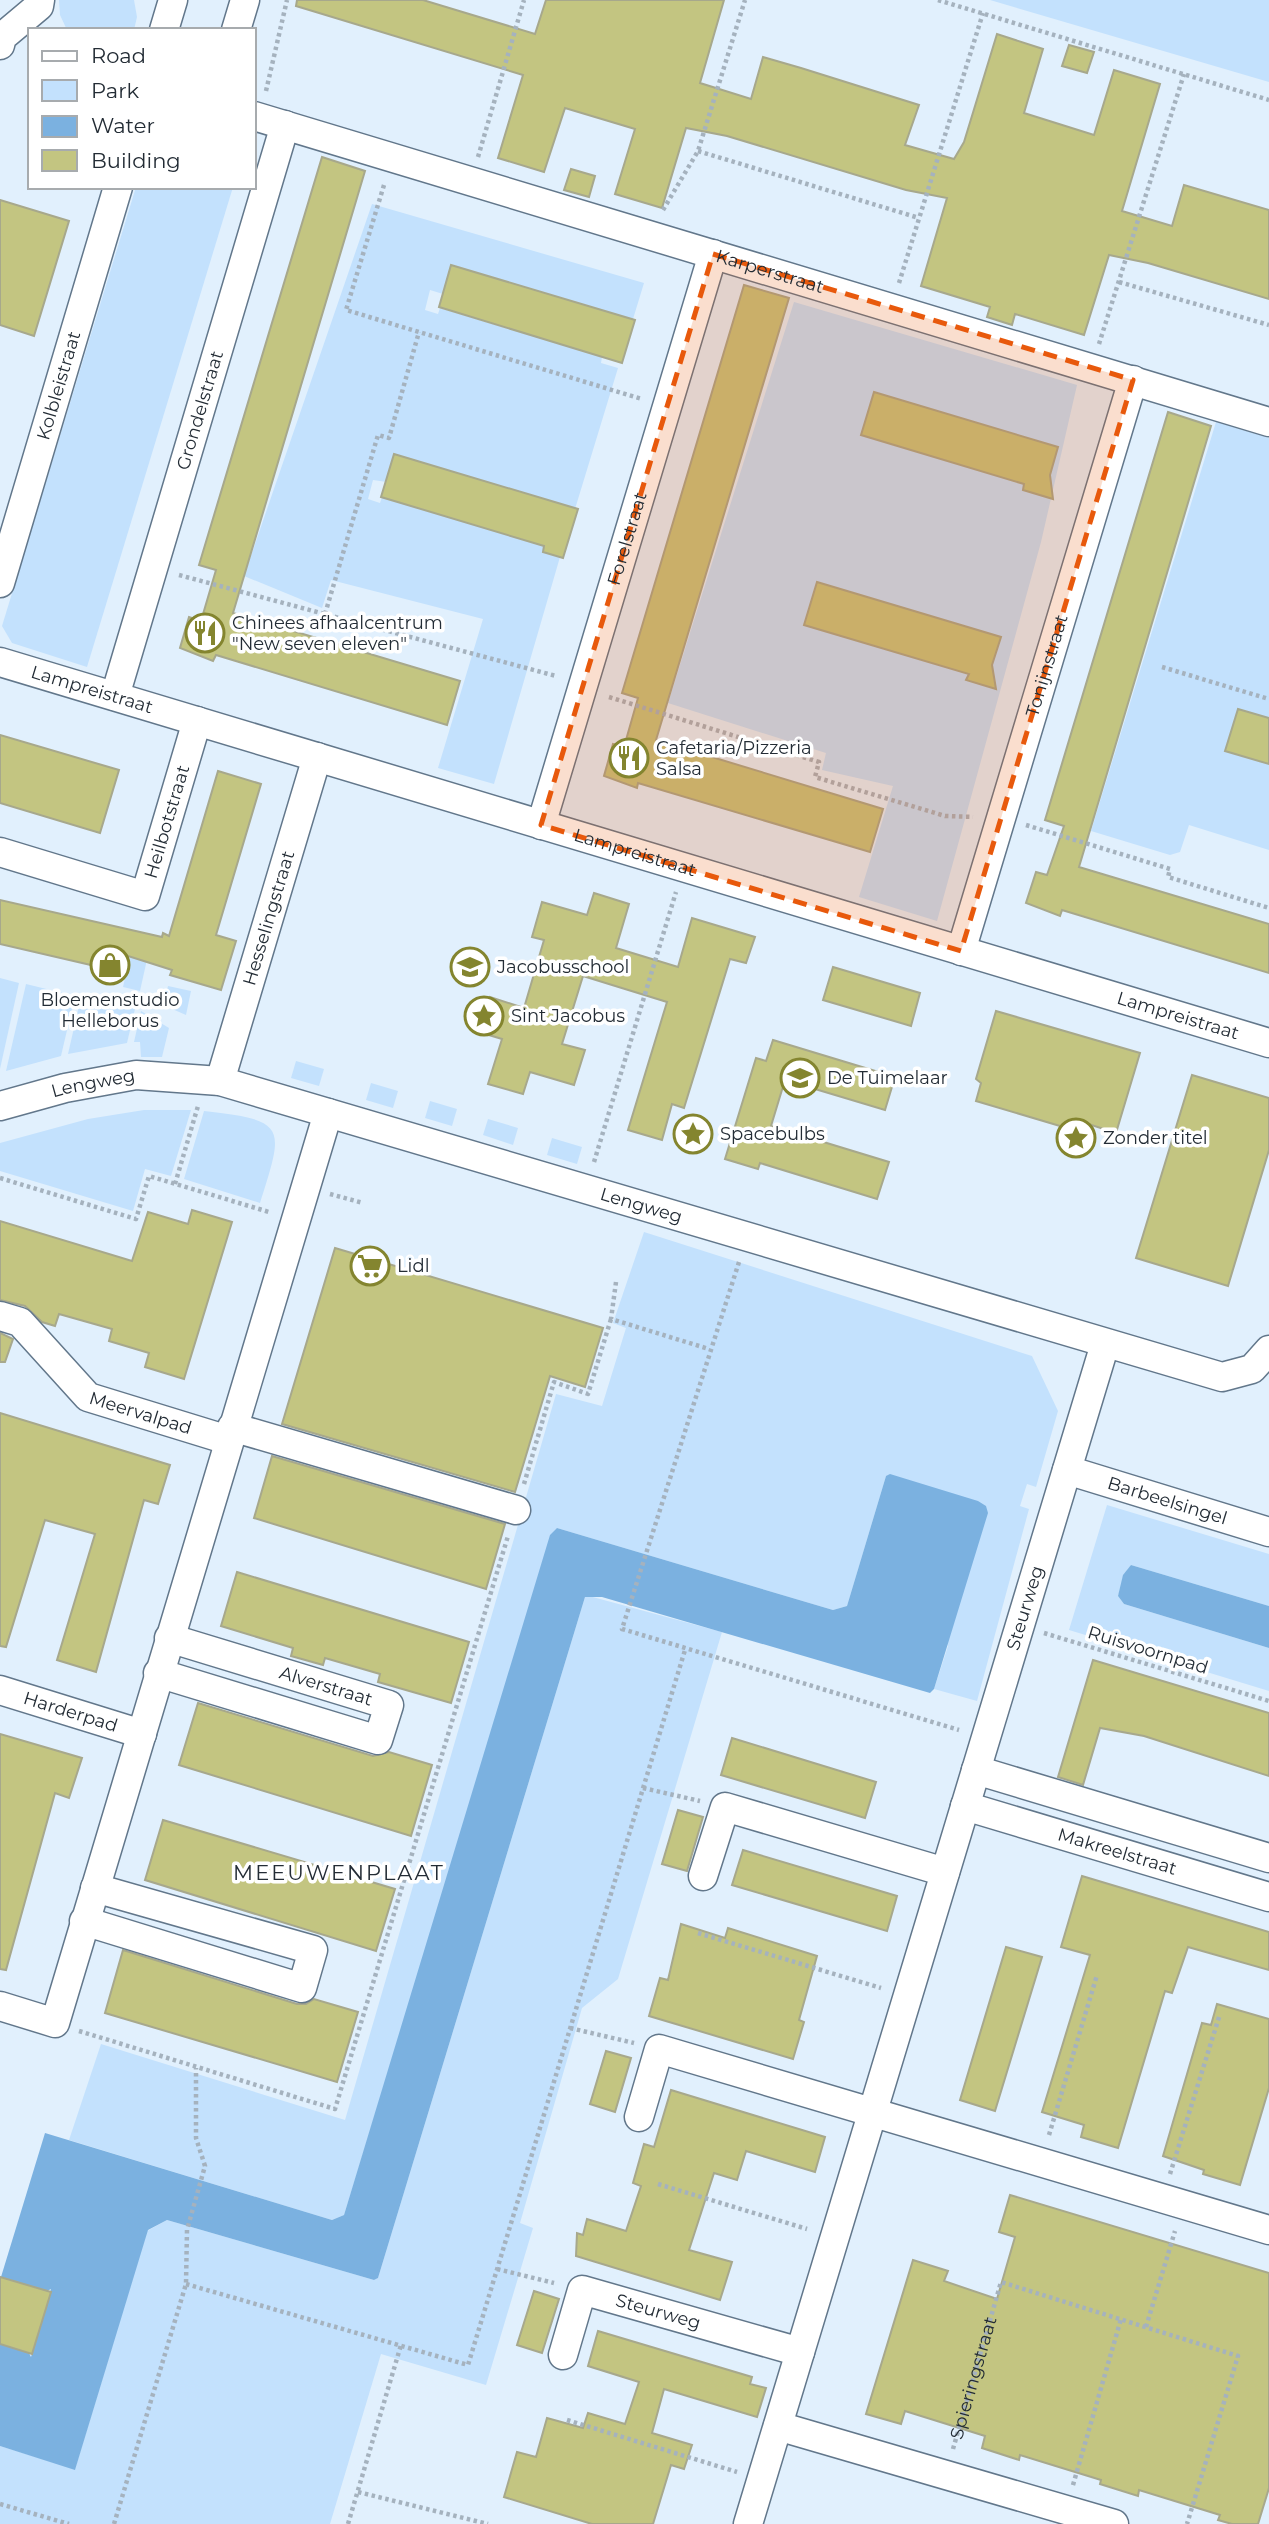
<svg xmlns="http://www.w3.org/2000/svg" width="1269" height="2524" font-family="Montserrat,sans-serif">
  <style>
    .green { fill: #c3e1fd }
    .water { fill: #7bb1e0 }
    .building { fill: #c3c581; stroke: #a7a88c; stroke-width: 2 }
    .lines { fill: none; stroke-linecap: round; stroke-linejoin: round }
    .minor-casing { stroke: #62778b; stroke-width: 31 }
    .path { stroke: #a5b2be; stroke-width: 4.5; stroke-dasharray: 3.5 3.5; stroke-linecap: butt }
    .minor { stroke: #fff; stroke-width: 28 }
    .marked { fill: #e8590c; fill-opacity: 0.2; stroke: #e8590c; stroke-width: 5; stroke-dasharray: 14 9; stroke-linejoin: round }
    .labels { text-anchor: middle; stroke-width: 7; stroke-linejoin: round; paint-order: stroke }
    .street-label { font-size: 18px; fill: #232c35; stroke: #fff }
    .poi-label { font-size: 18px; fill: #232c35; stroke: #fff; text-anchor: start }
    .quarter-label { font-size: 21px; letter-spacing: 2px; fill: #232c35; stroke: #fff }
  </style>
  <rect width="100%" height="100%" fill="#e1f0fd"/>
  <!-- green -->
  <g class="green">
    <path d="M 59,0 L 134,0 L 137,17 L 134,30 L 67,30 L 60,15 Z"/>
    <path d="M 990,0 L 1269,0 L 1269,82 Z"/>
    <path d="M 136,187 L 233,187 L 87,667 L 12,643 L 2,626 Z"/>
    <path d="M 372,204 L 644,283 L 633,319 L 452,265 L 443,294 L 430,290 L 425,310 L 438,314 L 440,308 L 602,357 L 601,363 L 618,368 L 575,509 L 373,480 L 368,499 L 380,503 L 382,497 L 545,546 L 543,552 L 560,557 L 494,784 L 438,768 L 483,619 L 331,580 L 322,608 L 244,576 Z"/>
    <path d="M 794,302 L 1077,385 L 1041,542 L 937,921 L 859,897 L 893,786 L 822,770 L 826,753 L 668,703 Z"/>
    <path d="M 1216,422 L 1269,438 L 1269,850 L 1189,825 L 1180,852 L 1170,855 L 1091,831 Z"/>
    <path d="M 131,951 L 148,955 L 140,991 L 123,987 Z"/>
    <path d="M 0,978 L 19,983 L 0,1069 Z"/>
    <path d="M 26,984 L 75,996 L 61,1056 L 6,1071 Z"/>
    <path d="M 168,986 L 191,991 L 186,1015 L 163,1005 Z"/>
    <path d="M 81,997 L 135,1009 L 127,1043 L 68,1054 Z"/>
    <path d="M 141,1011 L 169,1028 L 162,1057 L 141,1057 L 140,1042 L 134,1042 Z"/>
    <path d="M 296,1061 L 324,1069 L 319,1086 L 291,1078 Z"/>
    <path d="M 371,1083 L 398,1091 L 393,1108 L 366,1100 Z"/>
    <path d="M 430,1101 L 457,1109 L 452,1126 L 425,1118 Z"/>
    <path d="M 144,1110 L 191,1110 L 171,1176 L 145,1169 L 133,1211 L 0,1171 L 0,1143 L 88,1119 Z"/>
    <path d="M 204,1111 C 288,1120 284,1127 260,1203 L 184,1179 Z"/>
    <path d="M 488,1119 L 518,1128 L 513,1145 L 483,1135 Z"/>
    <path d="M 552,1138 L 582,1147 L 577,1164 L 547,1155 Z"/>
    <path d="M 644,1232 L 1032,1356 L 1058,1411 L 1036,1487 L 1027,1484 L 1020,1506 L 1029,1509 L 977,1701 L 934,1689 L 948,1646 L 886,1476 L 847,1606 L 833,1610 L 557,1528 L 344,2215 L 332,2220 L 69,2140 L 101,2044 L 345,2120 L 556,1394 L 602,1406 L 626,1328 L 613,1323 Z"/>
    <path d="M 1107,1505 L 1269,1554 L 1269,1606 L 1131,1565 L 1118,1596 L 1124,1604 L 1269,1648 L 1269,1691 L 1069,1630 Z"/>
    <path d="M 589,1596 L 722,1632 L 618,1979 L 582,2008 L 520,2223 L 533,2228 L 486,2385 L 381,2354 L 330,2524 L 0,2524 L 0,2446 L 75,2469 L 147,2231 L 167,2220 L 374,2280 L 378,2278 L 585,1597 Z"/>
  </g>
  <!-- water -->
  <g class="water">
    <path d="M 890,1474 L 978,1501 L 986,1506 L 988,1513 L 934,1689 L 930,1693 L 602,1597 L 585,1597 L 378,2278 L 374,2280 L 167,2220 L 148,2230 L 75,2470 L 0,2446 L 0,2344 L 29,2353 L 31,2357 L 51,2289 L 47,2291 L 1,2277 L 45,2133 L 332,2220 L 344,2215 L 550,1535 L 557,1528 L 833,1610 L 847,1606 L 886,1476 Z"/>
    <path d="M 1131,1565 L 1269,1606 L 1269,1648 L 1124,1604 L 1118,1596 L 1123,1575 Z"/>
  </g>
  <!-- building -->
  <g class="building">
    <path d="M 297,0 L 423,0 L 535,34 L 546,0 L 724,0 L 700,83 L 751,99 L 763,57 L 801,68 L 919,105 L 905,145 L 954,159 L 964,142 L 997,34 L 1043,49 L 1024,113 L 1094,135 L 1114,70 L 1160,84 L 1122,211 L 1172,226 L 1184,185 L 1269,210 L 1269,299 L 1148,263 L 1109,255 L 1084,335 L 1015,314 L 1012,325 L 987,317 L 990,307 L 921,286 L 947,198 L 906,190 L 727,136 L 686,128 L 662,208 L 615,194 L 635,129 L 565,108 L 544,172 L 498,158 L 523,75 L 296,6 Z"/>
    <path d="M 1069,45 L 1094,52 L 1087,73 L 1062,66 Z"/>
    <path d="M 322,157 L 365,171 L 233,613 L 460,681 L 447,725 L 216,655 L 213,661 L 180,648 L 189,617 L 201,621 L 216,570 L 199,565 Z"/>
    <path d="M 571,169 L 595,176 L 589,197 L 564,190 Z"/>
    <path d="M 0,200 L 69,221 L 34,336 L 0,325 Z"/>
    <path d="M 451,265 L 635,320 L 622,363 L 439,307 Z"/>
    <path d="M 744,285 L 789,298 L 656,740 L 883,809 L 870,852 L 638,783 L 637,788 L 604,776 L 613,744 L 624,747 L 638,698 L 622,693 Z"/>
    <path d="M 874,392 L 1058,447 L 1050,475 L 1053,499 L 1023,490 L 1024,484 L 861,435 Z"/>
    <path d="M 1168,412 L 1211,426 L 1079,867 L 1269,924 L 1269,973 L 1062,910 L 1060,916 L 1026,903 L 1036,872 L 1047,875 L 1064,826 L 1045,820 Z"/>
    <path d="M 394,454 L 578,509 L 563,558 L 543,552 L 544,546 L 381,497 Z"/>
    <path d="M 817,582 L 1001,637 L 992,665 L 996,689 L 966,680 L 969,674 L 804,625 Z"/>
    <path d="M 1238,709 L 1269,718 L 1269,764 L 1225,751 Z"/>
    <path d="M 0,735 L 119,770 L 100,833 L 0,803 Z"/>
    <path d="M 218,771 L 261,784 L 216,935 L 236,941 L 221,990 L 170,975 L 172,970 L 125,955 L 121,972 L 0,944 L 0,900 L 162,937 L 163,933 L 169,936 Z"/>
    <path d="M 594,893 L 629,904 L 616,948 L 678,967 L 692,918 L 755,937 L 746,963 L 730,959 L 684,1108 L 672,1104 L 662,1140 L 628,1130 L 667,1002 L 583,976 L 562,1044 L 585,1050 L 574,1085 L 530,1072 L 523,1094 L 488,1084 L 502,1039 L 479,1032 L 490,997 L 524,1008 L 544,940 L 532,937 L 542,902 L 587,915 Z"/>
    <path d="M 833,967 L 920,993 L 911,1026 L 823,1000 Z"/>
    <path d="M 996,1011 L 1140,1053 L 1116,1133 L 1073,1119 L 1070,1129 L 976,1101 L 981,1083 L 976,1079 Z"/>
    <path d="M 773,1040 L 895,1077 L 885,1110 L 785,1080 L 771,1126 L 889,1162 L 877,1199 L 760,1163 L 758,1169 L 725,1159 L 756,1058 L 766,1061 Z"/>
    <path d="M 1192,1075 L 1269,1098 L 1269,1150 L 1228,1286 L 1136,1258 Z"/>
    <path d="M 192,1210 L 232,1222 L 184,1379 L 145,1367 L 149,1353 L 109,1341 L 112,1329 L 59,1314 L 55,1326 L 42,1322 L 25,1306 L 0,1300 L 0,1221 L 132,1261 L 148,1212 L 188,1224 Z"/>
    <path d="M 335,1248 L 603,1328 L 585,1387 L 550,1376 L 515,1492 L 282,1424 Z"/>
    <path d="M 0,1333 L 13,1339 L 5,1362 L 0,1362 Z"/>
    <path d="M 0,1413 L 170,1465 L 158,1504 L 144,1500 L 96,1672 L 57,1660 L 95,1534 L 45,1520 L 6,1647 L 0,1646 Z"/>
    <path d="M 272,1456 L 505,1524 L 486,1589 L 254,1518 Z"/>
    <path d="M 237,1572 L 469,1642 L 451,1703 L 378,1682 L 380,1674 L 325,1658 L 323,1665 L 291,1656 L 293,1648 L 221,1626 Z"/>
    <path d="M 1093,1660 L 1269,1713 L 1269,1776 L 1144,1736 L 1100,1728 L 1083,1785 L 1058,1777 Z"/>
    <path d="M 198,1703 L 373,1756 L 389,1752 L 432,1765 L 411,1836 L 179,1765 Z"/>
    <path d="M 0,1734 L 82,1758 L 69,1798 L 55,1793 L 6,1970 L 0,1969 Z"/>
    <path d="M 732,1738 L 876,1782 L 865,1818 L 721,1775 Z"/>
    <path d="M 678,1810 L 703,1817 L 687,1871 L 662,1864 Z"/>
    <path d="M 163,1820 L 395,1889 L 376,1951 L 145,1880 Z"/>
    <path d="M 743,1850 L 897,1896 L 887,1931 L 732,1885 Z"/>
    <path d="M 1082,1876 L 1269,1932 L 1269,1970 L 1188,1947 L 1172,1993 L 1165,1991 L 1118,2148 L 1081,2137 L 1084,2125 L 1042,2112 L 1090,1955 L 1061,1947 Z"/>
    <path d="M 681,1924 L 725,1938 L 728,1928 L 817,1956 L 799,2020 L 804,2022 L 793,2059 L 649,2016 L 660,1978 L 668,1980 Z"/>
    <path d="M 1006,1947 L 1042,1957 L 995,2111 L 960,2100 Z"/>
    <path d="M 123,1950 L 297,2004 L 306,2004 L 314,1999 L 358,2012 L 337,2082 L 105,2013 Z"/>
    <path d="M 1217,2004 L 1269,2019 L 1269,2088 L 1240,2185 L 1203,2174 L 1204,2170 L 1163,2156 L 1202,2023 L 1211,2025 Z"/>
    <path d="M 606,2051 L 631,2058 L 615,2112 L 590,2104 Z"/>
    <path d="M 671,2090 L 825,2137 L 815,2172 L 746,2151 L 737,2180 L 714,2173 L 689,2250 L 732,2262 L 720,2300 L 576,2256 L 577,2233 L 583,2235 L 587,2219 L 626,2231 L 641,2186 L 633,2183 L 644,2144 L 654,2147 Z"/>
    <path d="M 1010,2195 L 1269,2273 L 1269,2488 L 1258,2524 L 1232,2524 L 1218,2520 L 1220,2515 L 1139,2490 L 1138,2496 L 1100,2484 L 1101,2480 L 1020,2455 L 1019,2460 L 982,2448 L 985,2436 L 905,2411 L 901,2424 L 866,2414 L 913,2260 L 948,2271 L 944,2281 L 997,2299 L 1015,2237 L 999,2232 Z"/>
    <path d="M 0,2277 L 51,2292 L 32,2354 L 0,2344 Z"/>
    <path d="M 534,2291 L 559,2299 L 542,2353 L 517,2345 Z"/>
    <path d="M 598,2331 L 752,2377 L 750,2384 L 766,2388 L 757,2417 L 664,2389 L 652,2433 L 692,2445 L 684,2469 L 671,2465 L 653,2524 L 592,2524 L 504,2497 L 517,2452 L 536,2457 L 547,2418 L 583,2428 L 588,2413 L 625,2424 L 639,2382 L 588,2366 Z"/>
  </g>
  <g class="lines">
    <defs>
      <g id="minor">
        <path d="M 164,30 L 173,0"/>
        <path d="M 236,30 L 245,0"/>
        <path d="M 0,45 L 2,37 L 39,6 L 40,0"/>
        <path id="s2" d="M 254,116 L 1269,422"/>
        <path id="s3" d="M 0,583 L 118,187"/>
        <path id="s4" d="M 0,662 L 1269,1043"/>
        <path id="s5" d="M 115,696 L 285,125"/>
        <path id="s6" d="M 541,825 L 713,254"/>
        <path id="s7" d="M 0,852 L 145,896 L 197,721"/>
        <path id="s8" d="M 961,951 L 1133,380"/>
        <path id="s9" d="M 220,1081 L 317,757"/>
        <path id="s10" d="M 0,1106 L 65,1088 L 136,1075 L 220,1081 L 1222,1377 L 1252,1369 L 1269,1350"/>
        <path id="s11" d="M 0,1316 L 20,1322 L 88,1397 L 228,1440"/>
        <path d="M 232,1427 L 516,1510"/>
        <path id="s12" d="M 1067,1470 L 1269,1532"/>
        <path d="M 158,1673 L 378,1740 L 389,1705 L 169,1638"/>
        <path id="s13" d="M 0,1690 L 142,1734"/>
        <path d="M 976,1770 L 1269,1858"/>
        <path id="s14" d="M 965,1806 L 1269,1897"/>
        <path d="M 703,1876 L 725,1807 L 945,1872"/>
        <path d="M 84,1921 L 302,1988 L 313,1950 L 95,1888"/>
        <path d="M 0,2006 L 55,2023 L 328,1113"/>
        <path d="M 639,2117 L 659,2049 L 1269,2230"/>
        <path id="s15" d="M 563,2355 L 582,2290 L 800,2352"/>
        <path d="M 778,2426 L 1114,2524"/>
        <path id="s16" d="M 748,2524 L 1105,1344"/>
      </g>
    </defs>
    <!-- minor casing -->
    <use href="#minor" class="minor-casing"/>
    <!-- path -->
    <g class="path">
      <path d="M 938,0 L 1269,100"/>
      <path d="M 266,91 L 287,0"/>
      <path d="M 698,151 L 919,218"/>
      <path d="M 478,157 L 524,0"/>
      <path d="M 384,185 L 346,310 L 642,399"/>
      <path d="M 663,210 L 698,151 L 745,0"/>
      <path d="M 1119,282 L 1269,325"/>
      <path d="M 899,283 L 983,13"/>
      <path d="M 1099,344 L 1184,74"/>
      <path d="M 179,575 L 556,676"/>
      <path d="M 325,614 L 378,435 L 389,438 L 419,332"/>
      <path d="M 1162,667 L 1269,699"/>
      <path d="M 609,697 L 819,762 L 815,777 L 945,816 L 973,817"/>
      <path d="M 1026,825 L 1170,869 L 1168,877 L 1269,908"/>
      <path d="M 594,1162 L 676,892"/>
      <path d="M 0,1178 L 136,1219 L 149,1176 L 269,1212"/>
      <path d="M 175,1184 L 198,1106"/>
      <path d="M 330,1194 L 363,1203"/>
      <path d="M 739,1262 L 622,1629 L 959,1730"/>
      <path d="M 616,1282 L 611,1319 L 709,1349"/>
      <path d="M 524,1484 L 554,1382 L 588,1394 L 611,1319"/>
      <path d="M 1044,1633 L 1269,1701"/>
      <path d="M 643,1788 L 700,1801"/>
      <path d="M 698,1933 L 881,1988"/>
      <path d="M 570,2028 L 634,2043"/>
      <path d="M 79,2031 L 335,2109 L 508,1536"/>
      <path d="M 1049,2135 L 1097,1975"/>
      <path d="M 1170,2174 L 1220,2014"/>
      <path d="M 658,2184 L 807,2229"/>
      <path d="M 497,2269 L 554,2283"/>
      <path d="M 186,2284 L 468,2365 L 685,1650"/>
      <path d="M 1146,2327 L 1175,2231"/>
      <path d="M 567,2420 L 737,2472"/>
      <path id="s1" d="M 953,2449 L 1001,2282 L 1238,2356 L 1187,2524"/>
      <path d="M 1073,2485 L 1121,2319"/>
      <path d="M 358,2492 L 488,2524"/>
      <path d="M 0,2504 L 69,2524"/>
      <path d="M 114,2524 L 186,2284 L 187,2230 L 205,2166 L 196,2138 L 196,2068"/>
      <path d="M 348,2524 L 401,2345"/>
    </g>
    <!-- minor -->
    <use href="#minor" class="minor"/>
  </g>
  <!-- marked area -->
  <path class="marked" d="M 713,254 L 1133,380 L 961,951 L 541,825 Z"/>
  <!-- icons -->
  <defs>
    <symbol id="restaurant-ring" viewBox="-11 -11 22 22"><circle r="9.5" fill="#fff" stroke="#84852f" stroke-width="1.5"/><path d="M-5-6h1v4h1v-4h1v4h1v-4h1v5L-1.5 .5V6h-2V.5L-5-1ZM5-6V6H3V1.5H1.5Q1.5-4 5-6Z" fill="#84852f"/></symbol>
    <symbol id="shop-ring" viewBox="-11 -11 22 22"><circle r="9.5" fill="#fff" stroke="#84852f" stroke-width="1.5"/><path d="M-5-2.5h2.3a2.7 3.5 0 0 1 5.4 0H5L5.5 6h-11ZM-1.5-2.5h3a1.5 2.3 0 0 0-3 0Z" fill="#84852f"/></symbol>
    <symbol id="school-ring" viewBox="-11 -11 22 22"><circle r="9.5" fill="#fff" stroke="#84852f" stroke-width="1.5"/><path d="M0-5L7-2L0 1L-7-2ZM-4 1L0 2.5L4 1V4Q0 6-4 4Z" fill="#84852f"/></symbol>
    <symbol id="sight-ring" viewBox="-11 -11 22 22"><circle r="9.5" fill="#fff" stroke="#84852f" stroke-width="1.5"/><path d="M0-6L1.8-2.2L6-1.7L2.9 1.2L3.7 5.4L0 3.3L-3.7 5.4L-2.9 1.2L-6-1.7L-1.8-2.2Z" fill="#84852f"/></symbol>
    <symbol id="supermarket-ring" viewBox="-11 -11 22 22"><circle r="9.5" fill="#fff" stroke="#84852f" stroke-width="1.5"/><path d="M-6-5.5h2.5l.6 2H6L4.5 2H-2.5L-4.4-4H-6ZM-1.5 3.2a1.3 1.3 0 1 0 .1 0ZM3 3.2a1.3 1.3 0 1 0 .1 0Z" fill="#84852f"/></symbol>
  </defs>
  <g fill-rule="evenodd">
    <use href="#restaurant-ring" x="183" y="611" width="44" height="44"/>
    <use href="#restaurant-ring" x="607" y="736" width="44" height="44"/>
    <use href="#shop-ring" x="88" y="943" width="44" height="44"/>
    <use href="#school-ring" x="448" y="945" width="44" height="44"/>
    <use href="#sight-ring" x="462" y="994" width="44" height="44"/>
    <use href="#school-ring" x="778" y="1056" width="44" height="44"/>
    <use href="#sight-ring" x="671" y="1112" width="44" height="44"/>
    <use href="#sight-ring" x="1054" y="1116" width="44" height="44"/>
    <use href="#supermarket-ring" x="348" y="1244" width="44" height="44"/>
  </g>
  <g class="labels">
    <!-- street labels -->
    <g class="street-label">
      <text dy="6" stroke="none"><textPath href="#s2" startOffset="539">Karperstraat</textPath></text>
      <text dy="6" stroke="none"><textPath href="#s3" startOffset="206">Kolbleistraat</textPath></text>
      <text dy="6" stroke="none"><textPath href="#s5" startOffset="298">Grondelstraat</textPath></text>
      <text dy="6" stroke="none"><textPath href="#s6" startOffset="299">Forelstraat</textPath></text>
      <text dy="6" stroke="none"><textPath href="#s8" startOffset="298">Tonijnstraat</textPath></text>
      <text dy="6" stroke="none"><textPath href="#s4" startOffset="96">Lampreistraat</textPath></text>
      <text dy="6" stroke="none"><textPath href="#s7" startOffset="229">Heilbotstraat</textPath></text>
      <text dy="6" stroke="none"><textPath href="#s4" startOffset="663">Lampreistraat</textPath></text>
      <text dy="6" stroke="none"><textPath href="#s9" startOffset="170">Hesselingstraat</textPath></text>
      <text dy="6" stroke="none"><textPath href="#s4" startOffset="1230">Lampreistraat</textPath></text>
      <text dy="6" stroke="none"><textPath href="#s10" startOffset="96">Lengweg</textPath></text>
      <text dy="6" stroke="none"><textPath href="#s10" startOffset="663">Lengweg</textPath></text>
      <text dy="6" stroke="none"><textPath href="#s11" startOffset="177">Meervalpad</textPath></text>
      <text dy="6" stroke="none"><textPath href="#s12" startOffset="105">Barbeelsingel</textPath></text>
      <text dy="6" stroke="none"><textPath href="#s16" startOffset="957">Steurweg</textPath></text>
      <text transform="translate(1148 1650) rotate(17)" y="6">Ruisvoornpad</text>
      <text transform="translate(326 1686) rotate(17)" y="6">Alverstraat</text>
      <text dy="6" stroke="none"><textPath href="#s13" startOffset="74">Harderpad</textPath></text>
      <text dy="6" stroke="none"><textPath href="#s14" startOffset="159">Makreelstraat</textPath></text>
      <text dy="6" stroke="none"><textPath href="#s15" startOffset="147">Steurweg</textPath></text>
      <text dy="6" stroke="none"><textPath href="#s1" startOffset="74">Spieringstraat</textPath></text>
    </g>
    <!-- poi labels -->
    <g class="poi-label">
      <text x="232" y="629">Chinees afhaalcentrum<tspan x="232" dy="21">"New seven eleven"</tspan></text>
      <text x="656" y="754">Cafetaria/Pizzeria<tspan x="656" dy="21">Salsa</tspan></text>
      <text x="497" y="973">Jacobusschool</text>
      <text x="110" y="1006" text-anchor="middle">Bloemenstudio<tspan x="110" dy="21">Helleborus</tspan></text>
      <text x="511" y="1022">Sint Jacobus</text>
      <text x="827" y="1084">De Tuimelaar</text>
      <text x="720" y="1140">Spacebulbs</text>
      <text x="1103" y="1144">Zonder titel</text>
      <text x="397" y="1272">Lidl</text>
    </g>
    <!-- quarter labels -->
    <g class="quarter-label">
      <text x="339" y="1880">MEEUWENPLAAT</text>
    </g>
  </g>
  <!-- legend -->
  <rect x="28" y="28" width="228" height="161" fill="#ffffff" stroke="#a7abae" stroke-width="2"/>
  <rect x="42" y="51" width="35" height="10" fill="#ffffff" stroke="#a7abae" stroke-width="2"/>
  <text x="91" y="63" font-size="21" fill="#232c35">Road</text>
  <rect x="42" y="80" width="35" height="21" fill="#c3e1fd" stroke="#a7abae" stroke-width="2"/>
  <text x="91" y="98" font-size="21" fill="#232c35">Park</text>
  <rect x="42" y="116" width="35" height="21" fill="#7bb1e0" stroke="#a7abae" stroke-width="2"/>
  <text x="91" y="133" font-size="21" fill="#232c35">Water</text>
  <rect x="42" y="150" width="35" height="21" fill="#c3c581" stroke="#a7abae" stroke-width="2"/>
  <text x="91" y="168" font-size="21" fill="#232c35">Building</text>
</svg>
